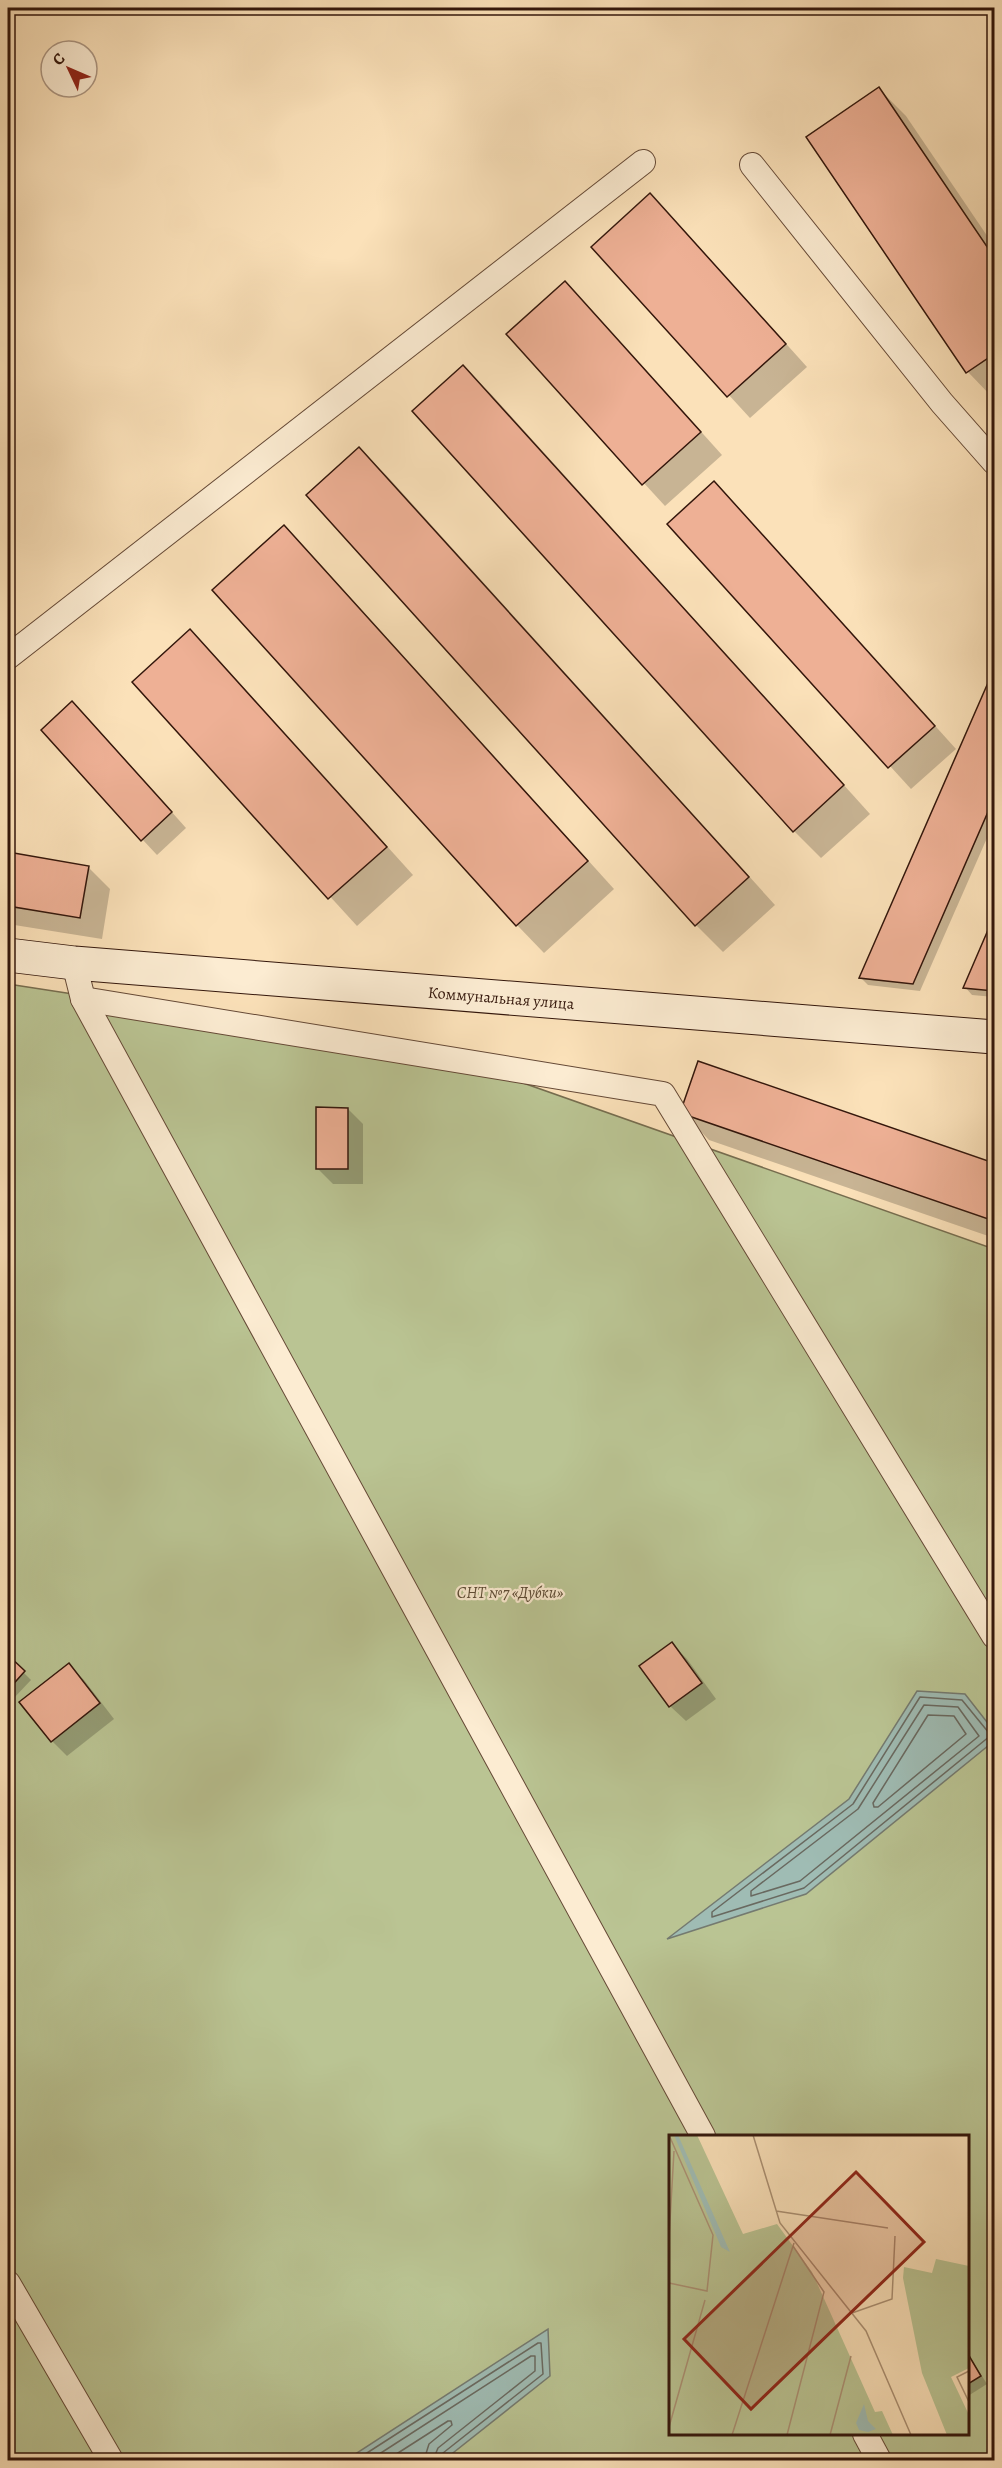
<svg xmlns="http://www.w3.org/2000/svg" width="1002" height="2468" font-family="Alegreya,serif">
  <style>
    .green { fill: #bac493; stroke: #766d4f; stroke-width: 1.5; fill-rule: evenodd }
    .water { fill: #9fbcb4; stroke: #747a70; stroke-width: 1.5 }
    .shadow { fill: #0003 }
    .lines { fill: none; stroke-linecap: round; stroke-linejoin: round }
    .shore { stroke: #696960; stroke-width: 1.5 }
    .building { fill: #eeb095; stroke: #33160b; stroke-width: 1.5 }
    .lane-casing { stroke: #654936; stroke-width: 26 }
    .secondary-casing { stroke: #33160b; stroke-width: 35 }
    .lane { stroke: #fcecd2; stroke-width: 24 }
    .secondary { stroke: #fcecd2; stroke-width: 33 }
    .labels { text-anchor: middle; stroke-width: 4.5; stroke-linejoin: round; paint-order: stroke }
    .street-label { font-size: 16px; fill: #33160b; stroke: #fcecd2 }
    .park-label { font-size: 16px; font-style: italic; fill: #5c4a34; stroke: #fcecd2 }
    .inset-road { fill: none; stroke: #ab9073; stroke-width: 1.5 }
    .view { fill: #8f2418; fill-opacity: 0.15; stroke: #8f2418; stroke-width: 3 }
    .inset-edge { fill: none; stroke: #33160b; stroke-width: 3 }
  </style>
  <rect width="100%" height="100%" fill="#fbe1b9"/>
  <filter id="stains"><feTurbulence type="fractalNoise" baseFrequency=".00333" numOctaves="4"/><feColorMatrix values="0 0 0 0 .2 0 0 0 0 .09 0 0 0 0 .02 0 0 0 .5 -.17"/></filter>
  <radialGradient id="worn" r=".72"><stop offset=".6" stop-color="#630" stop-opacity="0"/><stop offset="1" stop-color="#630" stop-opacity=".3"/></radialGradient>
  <!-- green -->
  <path class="green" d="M 8,984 L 424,1048 L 994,1249 L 994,2460 L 8,2460 ZM 670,2136 L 968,2136 L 968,2434 L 670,2434 Z"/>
  <!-- water -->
  <g class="water">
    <path d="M 917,1691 L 965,1694 L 994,1731 L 994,1741 L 806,1894 L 667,1939 L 849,1799 Z"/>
    <path d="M 548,2329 L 550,2376 L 444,2460 L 346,2460 Z"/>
  </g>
  <!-- shadow -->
  <g class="shadow">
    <path d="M 879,89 L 906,116 L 994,246 L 994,399 L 968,372 L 808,137 Z"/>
    <path d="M 672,217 L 807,367 L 750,418 L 593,247 Z"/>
    <path d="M 587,305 L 722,455 L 665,506 L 508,335 Z"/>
    <path d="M 463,367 L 491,394 L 870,814 L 821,858 L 794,831 Z"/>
    <path d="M 359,449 L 387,476 L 775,905 L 723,952 L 696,925 Z"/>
    <path d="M 736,505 L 956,749 L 911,789 L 669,524 Z"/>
    <path d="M 284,527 L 311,554 L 614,889 L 544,953 L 517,925 L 214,590 Z"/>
    <path d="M 190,632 L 218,659 L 413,875 L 357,926 L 134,682 Z"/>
    <path d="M 994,673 L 994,822 L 920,991 L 868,985 L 861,978 Z"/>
    <path d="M 88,718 L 186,828 L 157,855 L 142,839 Z"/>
    <path d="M 8,853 L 88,867 L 110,889 L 102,939 L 8,924 Z"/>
    <path d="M 994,920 L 994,997 L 972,995 L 965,987 Z"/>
    <path d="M 699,1063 L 994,1165 L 994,1238 L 709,1140 L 682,1112 Z"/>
    <path d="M 348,1109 L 363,1124 L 363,1184 L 333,1184 L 317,1168 Z"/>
    <path d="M 672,1644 L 687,1659 L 716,1699 L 686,1721 L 670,1706 L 641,1666 Z"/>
    <path d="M 8,1657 L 31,1680 L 14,1698 L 8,1692 Z"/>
    <path d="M 69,1665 L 84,1680 L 114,1719 L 67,1756 L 52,1741 Z"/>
    <path d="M 968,2354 L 987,2384 L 968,2396 Z"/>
  </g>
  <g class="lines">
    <!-- shore -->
    <g class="shore">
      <path d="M 920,1697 L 962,1700 L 989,1733 L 990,1736 L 804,1888 L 712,1917 L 712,1912 L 853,1804 Z"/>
      <path d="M 924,1705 L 958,1707 L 979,1736 L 800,1881 L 751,1896 L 751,1891 L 858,1809 Z"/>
      <path d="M 928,1715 L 954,1716 L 966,1734 L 878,1807 L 874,1807 L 873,1803 Z"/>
      <path d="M 356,2460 L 538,2343 L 541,2343 L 543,2374 L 443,2453 L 441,2460"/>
      <path d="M 370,2460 L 531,2356 L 535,2356 L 535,2371 L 438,2448 L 433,2460"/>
      <path d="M 387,2460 L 448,2421 L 451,2421 L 452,2425 L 429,2444 L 424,2460"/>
    </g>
  </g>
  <!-- building -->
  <g class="building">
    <path d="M 879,87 L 994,257 L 994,354 L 966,373 L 806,137 Z"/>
    <path d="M 650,193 L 786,344 L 727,397 L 591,247 Z"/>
    <path d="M 565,281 L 701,432 L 642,485 L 506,334 Z"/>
    <path d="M 463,365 L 844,785 L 793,832 L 412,411 Z"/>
    <path d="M 359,447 L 749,877 L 695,926 L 306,495 Z"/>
    <path d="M 714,481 L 935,726 L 888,768 L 667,524 Z"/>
    <path d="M 284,525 L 588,861 L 516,926 L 212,590 Z"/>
    <path d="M 190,629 L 387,847 L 328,899 L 132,682 Z"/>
    <path d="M 994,669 L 994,798 L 913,984 L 859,978 Z"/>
    <path d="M 72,701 L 172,812 L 141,841 L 41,730 Z"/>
    <path d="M 8,852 L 89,866 L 80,918 L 8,906 Z"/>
    <path d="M 994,916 L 994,991 L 963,988 Z"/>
    <path d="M 698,1061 L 994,1163 L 994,1221 L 680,1113 Z"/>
    <path d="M 316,1107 L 348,1108 L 348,1169 L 316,1169 Z"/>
    <path d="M 672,1642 L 702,1683 L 669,1707 L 639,1666 Z"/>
    <path d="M 8,1655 L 25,1671 L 8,1690 Z"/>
    <path d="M 69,1663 L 100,1703 L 51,1742 L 19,1702 Z"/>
    <path d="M 968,2354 L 981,2376 L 968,2384 Z"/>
  </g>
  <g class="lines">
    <defs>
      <g id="lane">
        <path d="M 752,165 L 942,403 L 994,462"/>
        <path d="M 8,657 L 643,162"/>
        <path d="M 74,963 L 83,999 L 703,2136"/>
        <path d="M 83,999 L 663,1094 L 994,1636"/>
        <path d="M 8,2283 L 111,2460"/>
        <path d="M 865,2434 L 879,2460"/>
      </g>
      <g id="secondary">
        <path id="s1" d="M 8,955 L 74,963 L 994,1037"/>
      </g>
    </defs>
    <!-- lane casing -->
    <use href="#lane" class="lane-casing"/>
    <!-- secondary casing -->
    <use href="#secondary" class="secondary-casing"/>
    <!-- lane -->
    <use href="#lane" class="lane"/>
    <!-- secondary -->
    <use href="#secondary" class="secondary"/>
  </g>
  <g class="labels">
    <!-- street labels -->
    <g class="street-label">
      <text dy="6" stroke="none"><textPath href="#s1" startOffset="495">Коммунальная улица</textPath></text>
    </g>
    <!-- park labels -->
    <g class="park-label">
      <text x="510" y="1598">СНТ №7 «Дубки»</text>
    </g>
  </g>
  <!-- overview -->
  <g transform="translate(669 2135)">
    <rect width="300" height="300" fill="#fbe1b9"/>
    <path d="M 0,0 L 28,0 L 74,99 L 108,89 L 143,137 L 206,277 L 213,276 L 224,300 L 0,300 ZM 267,124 L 300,131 L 300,233 L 282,242 L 300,280 L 300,300 L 278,300 L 253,238 L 234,143 L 235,132 L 263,138 Z" fill="#bac493"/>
    <path d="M 5,0 L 9,0 L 61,117 L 52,112 ZM 195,269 L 199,286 L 207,294 L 199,297 L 190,295 L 187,288 Z" fill="#9fbcb4"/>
    <path class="inset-road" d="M 0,0 L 44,100 L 38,156 L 0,148M 84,0 L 111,88 L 197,196 L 242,300M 107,76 L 219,93M 0,103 L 5,16M 183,178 L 223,164 L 226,101M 300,236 L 288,242 L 300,267M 0,292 L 36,165M 63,300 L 125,108M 118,300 L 155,157 L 124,111M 161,300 L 182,221"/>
    <path class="view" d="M 187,37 L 255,107 L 82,274 L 15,204 Z"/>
    <rect width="300" height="300" class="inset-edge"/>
  </g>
  <!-- margin -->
  <rect width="1002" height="2468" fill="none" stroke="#fbe1b9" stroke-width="30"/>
  <rect x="9" y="9" width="984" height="2450" fill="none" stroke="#33160b" stroke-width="3"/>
  <rect x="15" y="15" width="972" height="2438" fill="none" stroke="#33160b" stroke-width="1.5"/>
  <!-- north arrow -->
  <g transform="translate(69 69) rotate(314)"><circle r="28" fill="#fcecd2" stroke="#ac9682" stroke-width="1.5"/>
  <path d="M0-4.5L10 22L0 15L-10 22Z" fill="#8f2418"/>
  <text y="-9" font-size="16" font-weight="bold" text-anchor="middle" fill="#33160b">С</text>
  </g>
  <rect width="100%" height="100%" filter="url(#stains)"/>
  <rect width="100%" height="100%" fill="url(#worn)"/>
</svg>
